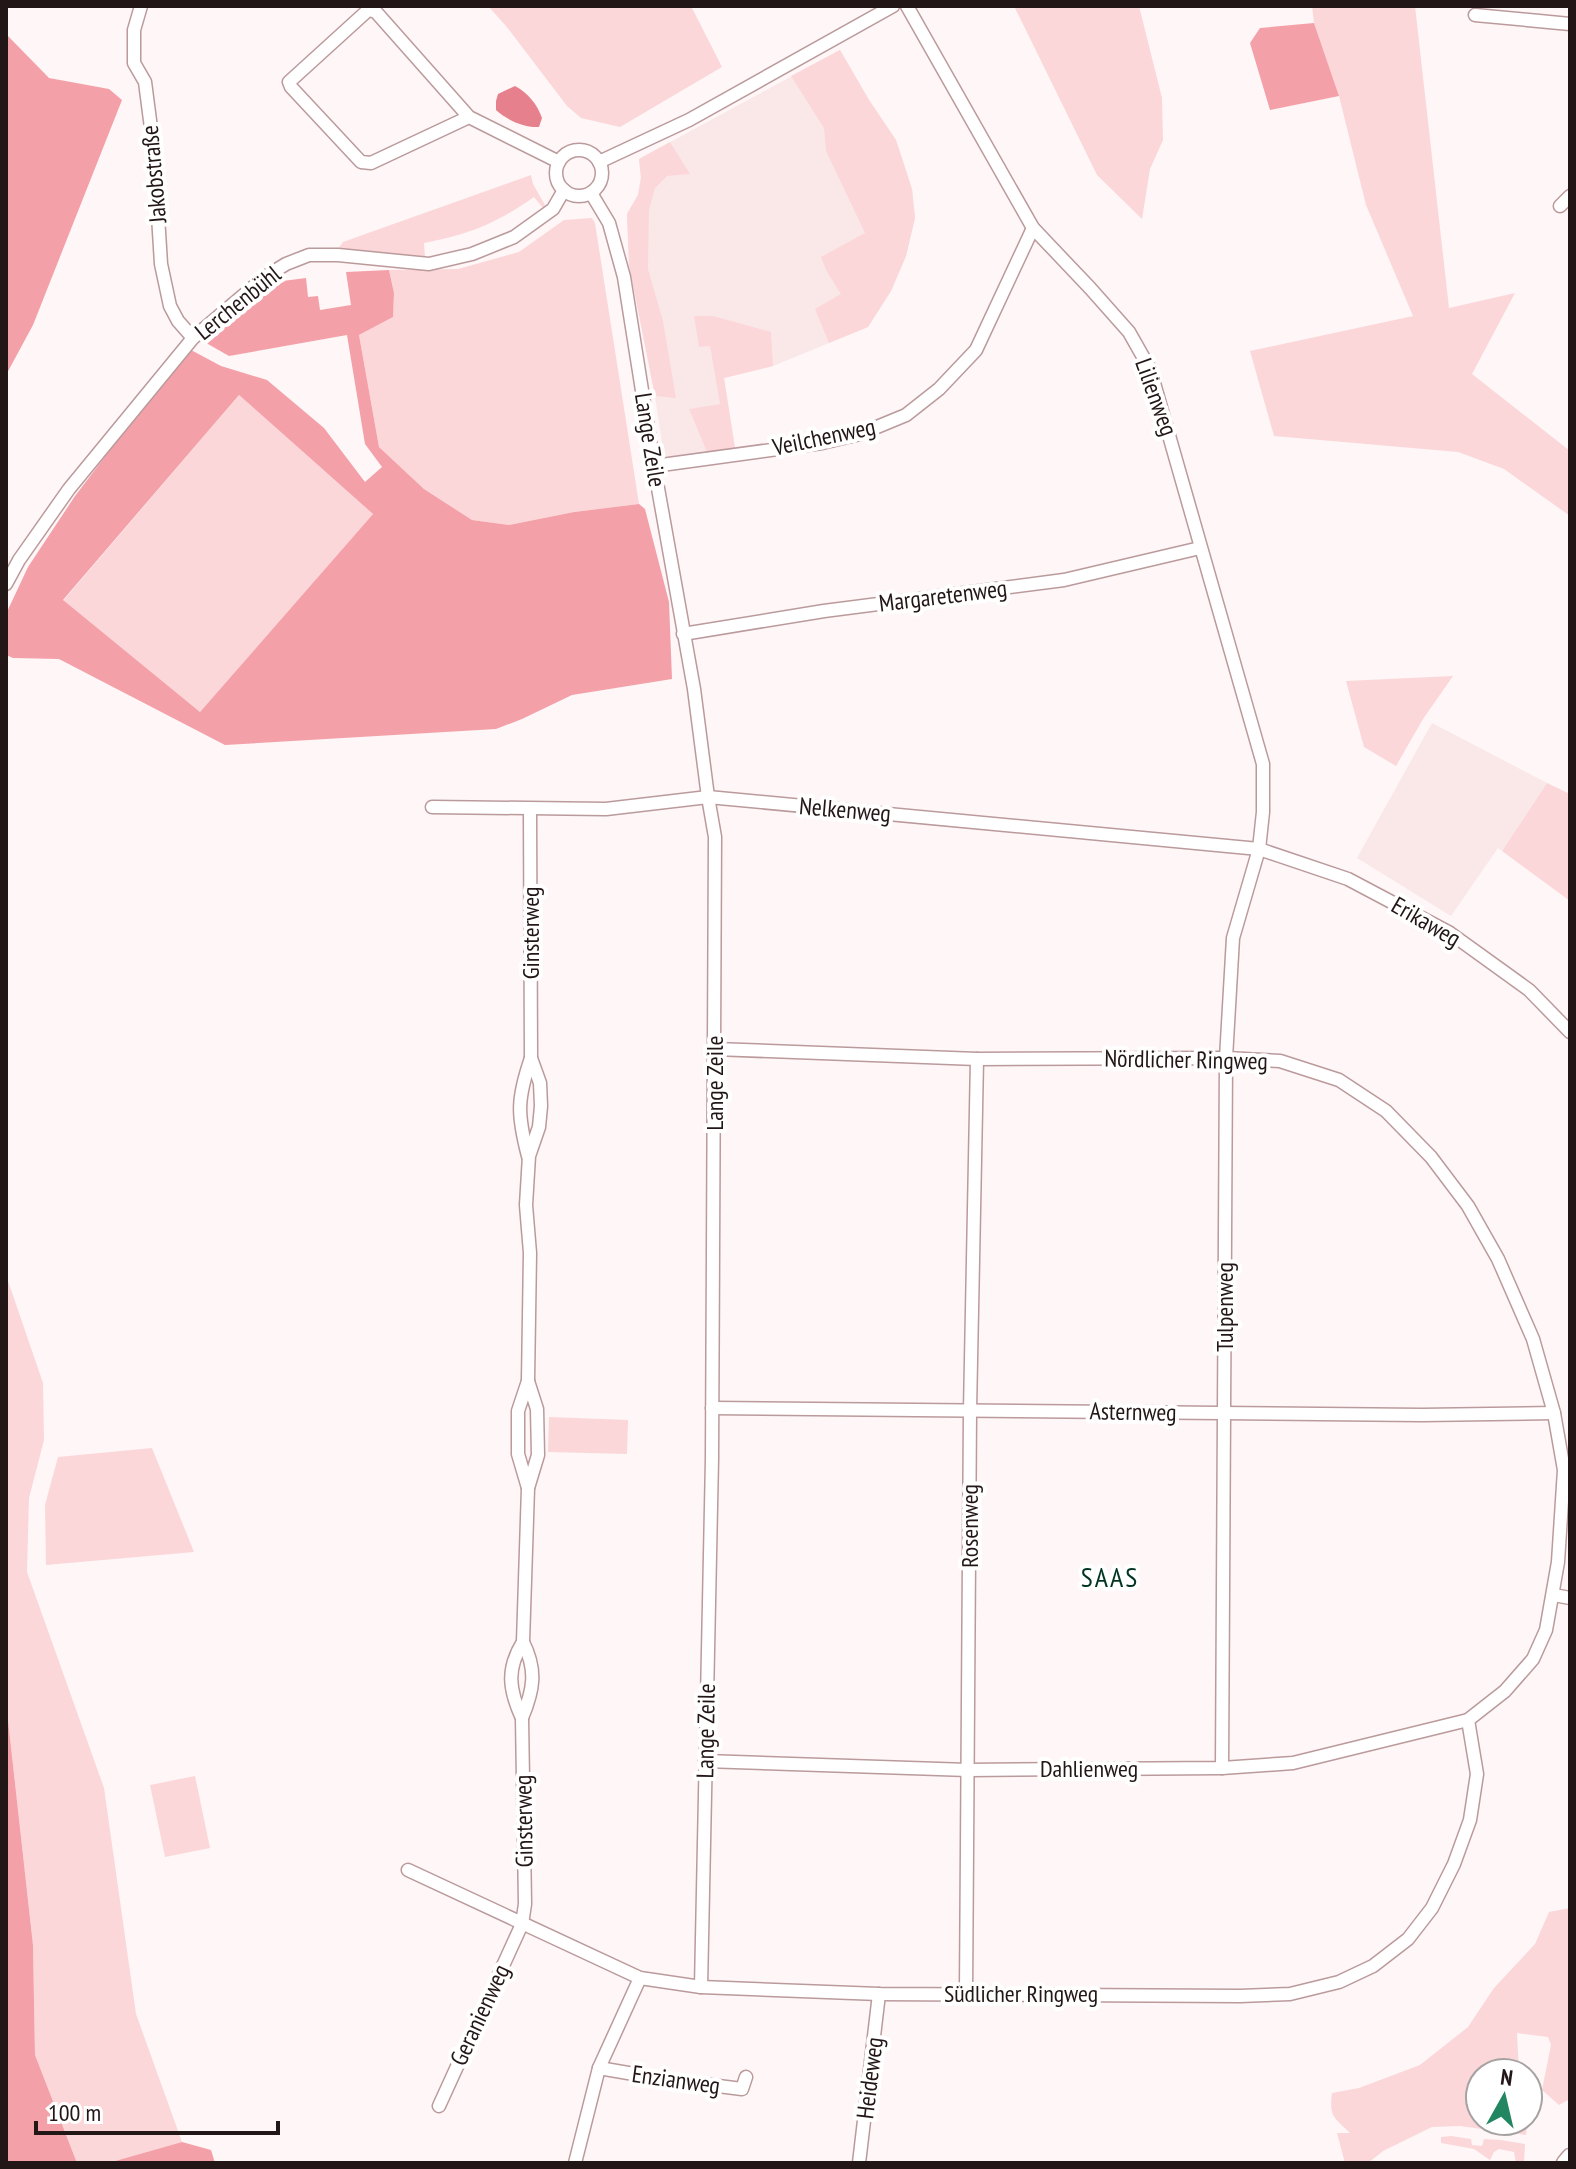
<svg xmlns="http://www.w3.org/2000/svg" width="1576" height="2169" font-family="'PT Sans Narrow',sans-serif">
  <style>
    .built { fill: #fae8e9 }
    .green { fill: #fcd7d9 }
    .forest { fill: #f4a0a8; fill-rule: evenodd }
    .water { fill: #e6808c }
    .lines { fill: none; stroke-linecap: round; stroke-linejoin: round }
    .minor-casing { stroke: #bb9a9c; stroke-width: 15 }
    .tertiary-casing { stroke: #bb9a9c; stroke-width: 19 }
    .minor { stroke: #fff; stroke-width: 12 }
    .tertiary { stroke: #fff; stroke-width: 16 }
    .labels { text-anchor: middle; stroke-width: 8; stroke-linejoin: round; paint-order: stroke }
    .street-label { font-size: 24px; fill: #221617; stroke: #fff }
    .quarter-label { font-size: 28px; letter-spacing: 2px; fill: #023422; stroke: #fff }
  </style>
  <rect width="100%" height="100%" fill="#fef6f7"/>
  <!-- built -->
  <g class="built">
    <path d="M 840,50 L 869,100 L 896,140 L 912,189 L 915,218 L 906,256 L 891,291 L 868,327 L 773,366 L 724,378 L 735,448 L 670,457 L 664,456 L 655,396 L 629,265 L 627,214 L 638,195 L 641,178 L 639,159 Z"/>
    <path d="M 1432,723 L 1547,783 L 1502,851 L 1498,848 L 1451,916 L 1357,858 Z"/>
  </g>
  <!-- green -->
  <g class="green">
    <path d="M 488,6 L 691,6 L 722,67 L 620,127 L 581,118 L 567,106 L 506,26 Z"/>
    <path d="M 1014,6 L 1139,6 L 1162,98 L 1163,140 L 1150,169 L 1142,219 L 1097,175 Z"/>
    <path d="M 1312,6 L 1415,6 L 1449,308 L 1515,293 L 1472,374 L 1570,451 L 1570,516 L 1504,469 L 1458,452 L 1274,436 L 1250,351 L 1413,316 L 1366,205 L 1339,96 L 1314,23 Z"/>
    <path d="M 840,50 L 869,100 L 896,140 L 912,189 L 915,218 L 906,256 L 891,291 L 868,327 L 829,343 L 815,309 L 841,294 L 827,272 L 821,257 L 865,233 L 826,151 L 824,128 L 791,76 Z"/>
    <path d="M 670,142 L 690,174 L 667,176 L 655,188 L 649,210 L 648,269 L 663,321 L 676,398 L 655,396 L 629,265 L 627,214 L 638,195 L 641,178 L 639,159 Z"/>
    <path d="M 531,175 L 533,184 L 545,205 L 543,208 L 534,197 C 495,224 470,234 424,243 L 425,257 L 338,249 L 343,242 Z"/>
    <path d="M 592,218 L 595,223 L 639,504 L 574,512 L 509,525 L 472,520 L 424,489 L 379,447 L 359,335 L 393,317 L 394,293 L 389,270 L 458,269 L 519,252 L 564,220 Z"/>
    <path d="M 694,316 L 713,316 L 771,332 L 773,366 L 724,378 L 735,448 L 707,452 L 689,409 L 720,404 L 710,346 L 699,347 Z"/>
    <path d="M 239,395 L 373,514 L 200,712 L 63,601 Z"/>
    <path d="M 1453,676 L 1423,719 L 1396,766 L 1364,747 L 1346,681 Z"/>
    <path d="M 1547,783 L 1570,794 L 1570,901 L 1502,851 Z"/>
    <path d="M 6,1275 L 43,1383 L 44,1440 L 29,1498 L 27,1572 L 104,1788 L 136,2014 L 182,2142 L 108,2163 L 77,2163 L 35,2055 L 33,1945 L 6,1702 Z"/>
    <path d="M 549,1417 L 628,1420 L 627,1454 L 548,1452 Z"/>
    <path d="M 152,1448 L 194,1552 L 46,1565 L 45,1505 L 58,1457 Z"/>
    <path d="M 195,1776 L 210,1848 L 165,1857 L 150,1785 Z"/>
    <path d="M 1570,1908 L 1570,2099 L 1559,2105 L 1542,2090 L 1551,2045 L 1548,2037 L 1517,2033 L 1519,2073 L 1480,2073 L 1480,2121 L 1527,2121 L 1526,2135 L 1460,2126 L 1432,2127 L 1383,2151 L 1368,2163 L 1345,2163 L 1337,2133 L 1350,2133 C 1334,2117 1329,2117 1332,2093 L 1359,2088 L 1420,2065 L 1468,2027 L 1494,1988 L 1535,1944 L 1549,1912 Z"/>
    <path d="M 1451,2136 L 1471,2139 L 1472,2145 L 1482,2146 L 1484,2139 L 1501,2140 L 1525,2144 L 1524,2163 L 1516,2163 L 1514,2152 L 1499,2149 L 1494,2152 L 1490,2160 L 1474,2149 L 1441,2143 L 1441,2137 Z"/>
  </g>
  <!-- forest -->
  <g class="forest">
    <path d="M 1314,23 L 1339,96 L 1270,110 L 1250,43 L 1260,28 Z"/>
    <path d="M 6,34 L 49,78 L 109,89 L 122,100 L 33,325 L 6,375 Z"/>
    <path d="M 389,270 L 394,293 L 393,317 L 359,335 L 379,447 L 424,489 L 472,520 L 509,525 L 574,512 L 639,504 L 645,509 L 669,602 L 672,679 L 572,695 L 522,719 L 496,729 L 225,745 L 59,659 L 13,658 L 6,655 L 6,614 L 28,567 L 75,496 L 164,379 L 191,350 L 221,366 L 267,380 L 324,428 L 365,482 L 382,467 L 365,444 L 347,335 L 229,356 L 208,344 L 201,337 L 275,282 L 306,278 L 308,297 L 318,296 L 320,310 L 351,305 L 346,272 ZM 239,395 L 373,514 L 200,712 L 63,600 Z"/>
    <path d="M 6,1702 L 33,1945 L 35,2055 L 77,2163 L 6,2163 Z"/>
    <path d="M 182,2142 L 211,2150 L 215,2163 L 108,2163 Z"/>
  </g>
  <!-- water -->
  <path class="water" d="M 515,86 C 528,93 537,104 542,118 L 539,127 C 524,128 507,120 496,110 L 496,101 L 498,94 Z"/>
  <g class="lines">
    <defs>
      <g id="minor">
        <path d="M 141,6 L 134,30 L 134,63 L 145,82 L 154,151 L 161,264 L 170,306 L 178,321 L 193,338"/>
        <path d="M 907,6 L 1033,228 L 1090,288 L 1129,332 L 1150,369 L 1263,764 L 1263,812 L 1259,849 L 1233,938 L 1226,1058 L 1222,1768"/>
        <path d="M 1475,15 L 1570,24"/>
        <path d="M 469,117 L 371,163 L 361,162 L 291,87 L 289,82 L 366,12 L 370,10 L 376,12 L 469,117 L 559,162"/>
        <circle cx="579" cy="173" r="23"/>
        <path d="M 599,162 L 689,120 L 893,6"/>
        <path d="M 591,193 L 609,223 L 624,277 L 654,466 L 694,689 L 708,797 L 715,837 L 712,1459 L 701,1987"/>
        <path d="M 1560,206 L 1570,196"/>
        <path d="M 654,466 L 822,443 L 860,434 L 906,415 L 939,389 L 976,350 L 1033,228"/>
        <path d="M 6,584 L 19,560 L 69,489 L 193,338 L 265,277 L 286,264 L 309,255 L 338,255 L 429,264 L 472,254 L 514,237 L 553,209 L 564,190"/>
        <path d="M 683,634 L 824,611 L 1064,580 L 1200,548"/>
        <path d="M 432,807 L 606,809 L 708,797 L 1259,849 L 1348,879 L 1450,933 L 1529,990 L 1570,1032"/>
        <path d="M 528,1156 C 517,1114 517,1099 531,1058"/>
        <path d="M 712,1408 L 1422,1415 L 1554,1413"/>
        <path d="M 528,1488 L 518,1454 L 518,1411 L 528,1381 L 530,1253 L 526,1205 L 529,1156 L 539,1127 L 541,1106 L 540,1083 L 531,1058 L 530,809"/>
        <path d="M 1554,1595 L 1570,1598"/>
        <path d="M 522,1718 C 534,1689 537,1670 523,1642 L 528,1488 L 538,1455 L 537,1409 L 528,1381"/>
        <path d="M 705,1761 L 968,1770 L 1222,1768 L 1293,1763 L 1468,1720 L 1505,1691 L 1533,1659 L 1546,1630 L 1558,1562 L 1564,1470 L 1554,1413 L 1533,1339 L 1498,1259 L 1468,1206 L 1431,1157 L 1386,1111 L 1339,1080 L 1280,1061 L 1226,1058 L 977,1059 L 715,1049"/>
        <path d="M 408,1870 L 640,1978 L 701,1987 L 879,1994 L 1240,1996 L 1290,1994 L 1339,1982 L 1373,1966 L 1408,1939 L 1432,1908 L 1454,1864 L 1470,1820 L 1477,1774 L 1468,1720"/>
        <path d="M 966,1993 L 970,1411 L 977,1059"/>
        <path d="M 599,2068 L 663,2079 L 742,2089 L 746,2077"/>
        <path d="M 439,2106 L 522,1924 L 525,1904 L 522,1718 C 509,1690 506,1669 523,1642"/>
        <path d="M 575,2163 L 599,2068 L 640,1978"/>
        <path d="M 859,2163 L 879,1994"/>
      </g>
      <path id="tertiary" d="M 1565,2163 L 1570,2157"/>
    </defs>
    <!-- minor casing -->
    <use href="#minor" class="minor-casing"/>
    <!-- tertiary casing -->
    <use href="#tertiary" class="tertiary-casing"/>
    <!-- minor -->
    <use href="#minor" class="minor"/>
    <!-- tertiary -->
    <use href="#tertiary" class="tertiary"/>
  </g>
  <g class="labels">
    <!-- street labels -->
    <g class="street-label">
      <text transform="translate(154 174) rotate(-95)" y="8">Jakobstraße</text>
      <text transform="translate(238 303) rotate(-39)" y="8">Lerchenbühl</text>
      <text transform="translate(1156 397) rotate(70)" y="8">Lilienweg</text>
      <text transform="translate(824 437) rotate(-12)" y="8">Veilchenweg</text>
      <text transform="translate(650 440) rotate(81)" y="8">Lange Zeile</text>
      <text transform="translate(943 596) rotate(-7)" y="8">Margaretenweg</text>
      <text transform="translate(845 810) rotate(5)" y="8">Nelkenweg</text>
      <text transform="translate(1426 922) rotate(30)" y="8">Erikaweg</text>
      <text transform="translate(531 933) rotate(-90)" y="8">Ginsterweg</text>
      <text transform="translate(1186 1060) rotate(1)" y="8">Nördlicher Ringweg</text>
      <text transform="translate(715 1083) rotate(-90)" y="8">Lange Zeile</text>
      <text transform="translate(1225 1307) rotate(-90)" y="8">Tulpenweg</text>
      <text transform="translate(1133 1412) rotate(1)" y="8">Asternweg</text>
      <text transform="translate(970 1526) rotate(-90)" y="8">Rosenweg</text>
      <text transform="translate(706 1731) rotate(-89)" y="8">Lange Zeile</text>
      <text x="1089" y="1777">Dahlienweg</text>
      <text transform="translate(524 1821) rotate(-91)" y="8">Ginsterweg</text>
      <text x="1021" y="2002">Südlicher Ringweg</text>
      <text transform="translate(480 2015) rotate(-65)" y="8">Geranienweg</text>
      <text transform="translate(870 2078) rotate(-83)" y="8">Heideweg</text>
      <text transform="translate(676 2080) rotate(8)" y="8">Enzianweg</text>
    </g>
    <!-- quarter labels -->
    <g class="quarter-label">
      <text x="1110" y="1587">SAAS</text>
    </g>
  </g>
  <!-- border -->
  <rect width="1576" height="2169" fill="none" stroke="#221617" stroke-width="16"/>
  <!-- north arrow -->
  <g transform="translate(1504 2097) rotate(8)"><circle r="38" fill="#ffffff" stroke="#a7a2a2" stroke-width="2"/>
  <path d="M0-6L14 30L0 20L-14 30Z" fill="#228761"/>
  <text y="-12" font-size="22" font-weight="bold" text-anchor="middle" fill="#221617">N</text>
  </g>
  <!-- scale -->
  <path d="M36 2121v12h242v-12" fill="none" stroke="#221617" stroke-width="4"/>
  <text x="48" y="2121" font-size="24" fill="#221617" stroke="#ffffff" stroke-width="6" paint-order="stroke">100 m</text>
</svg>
